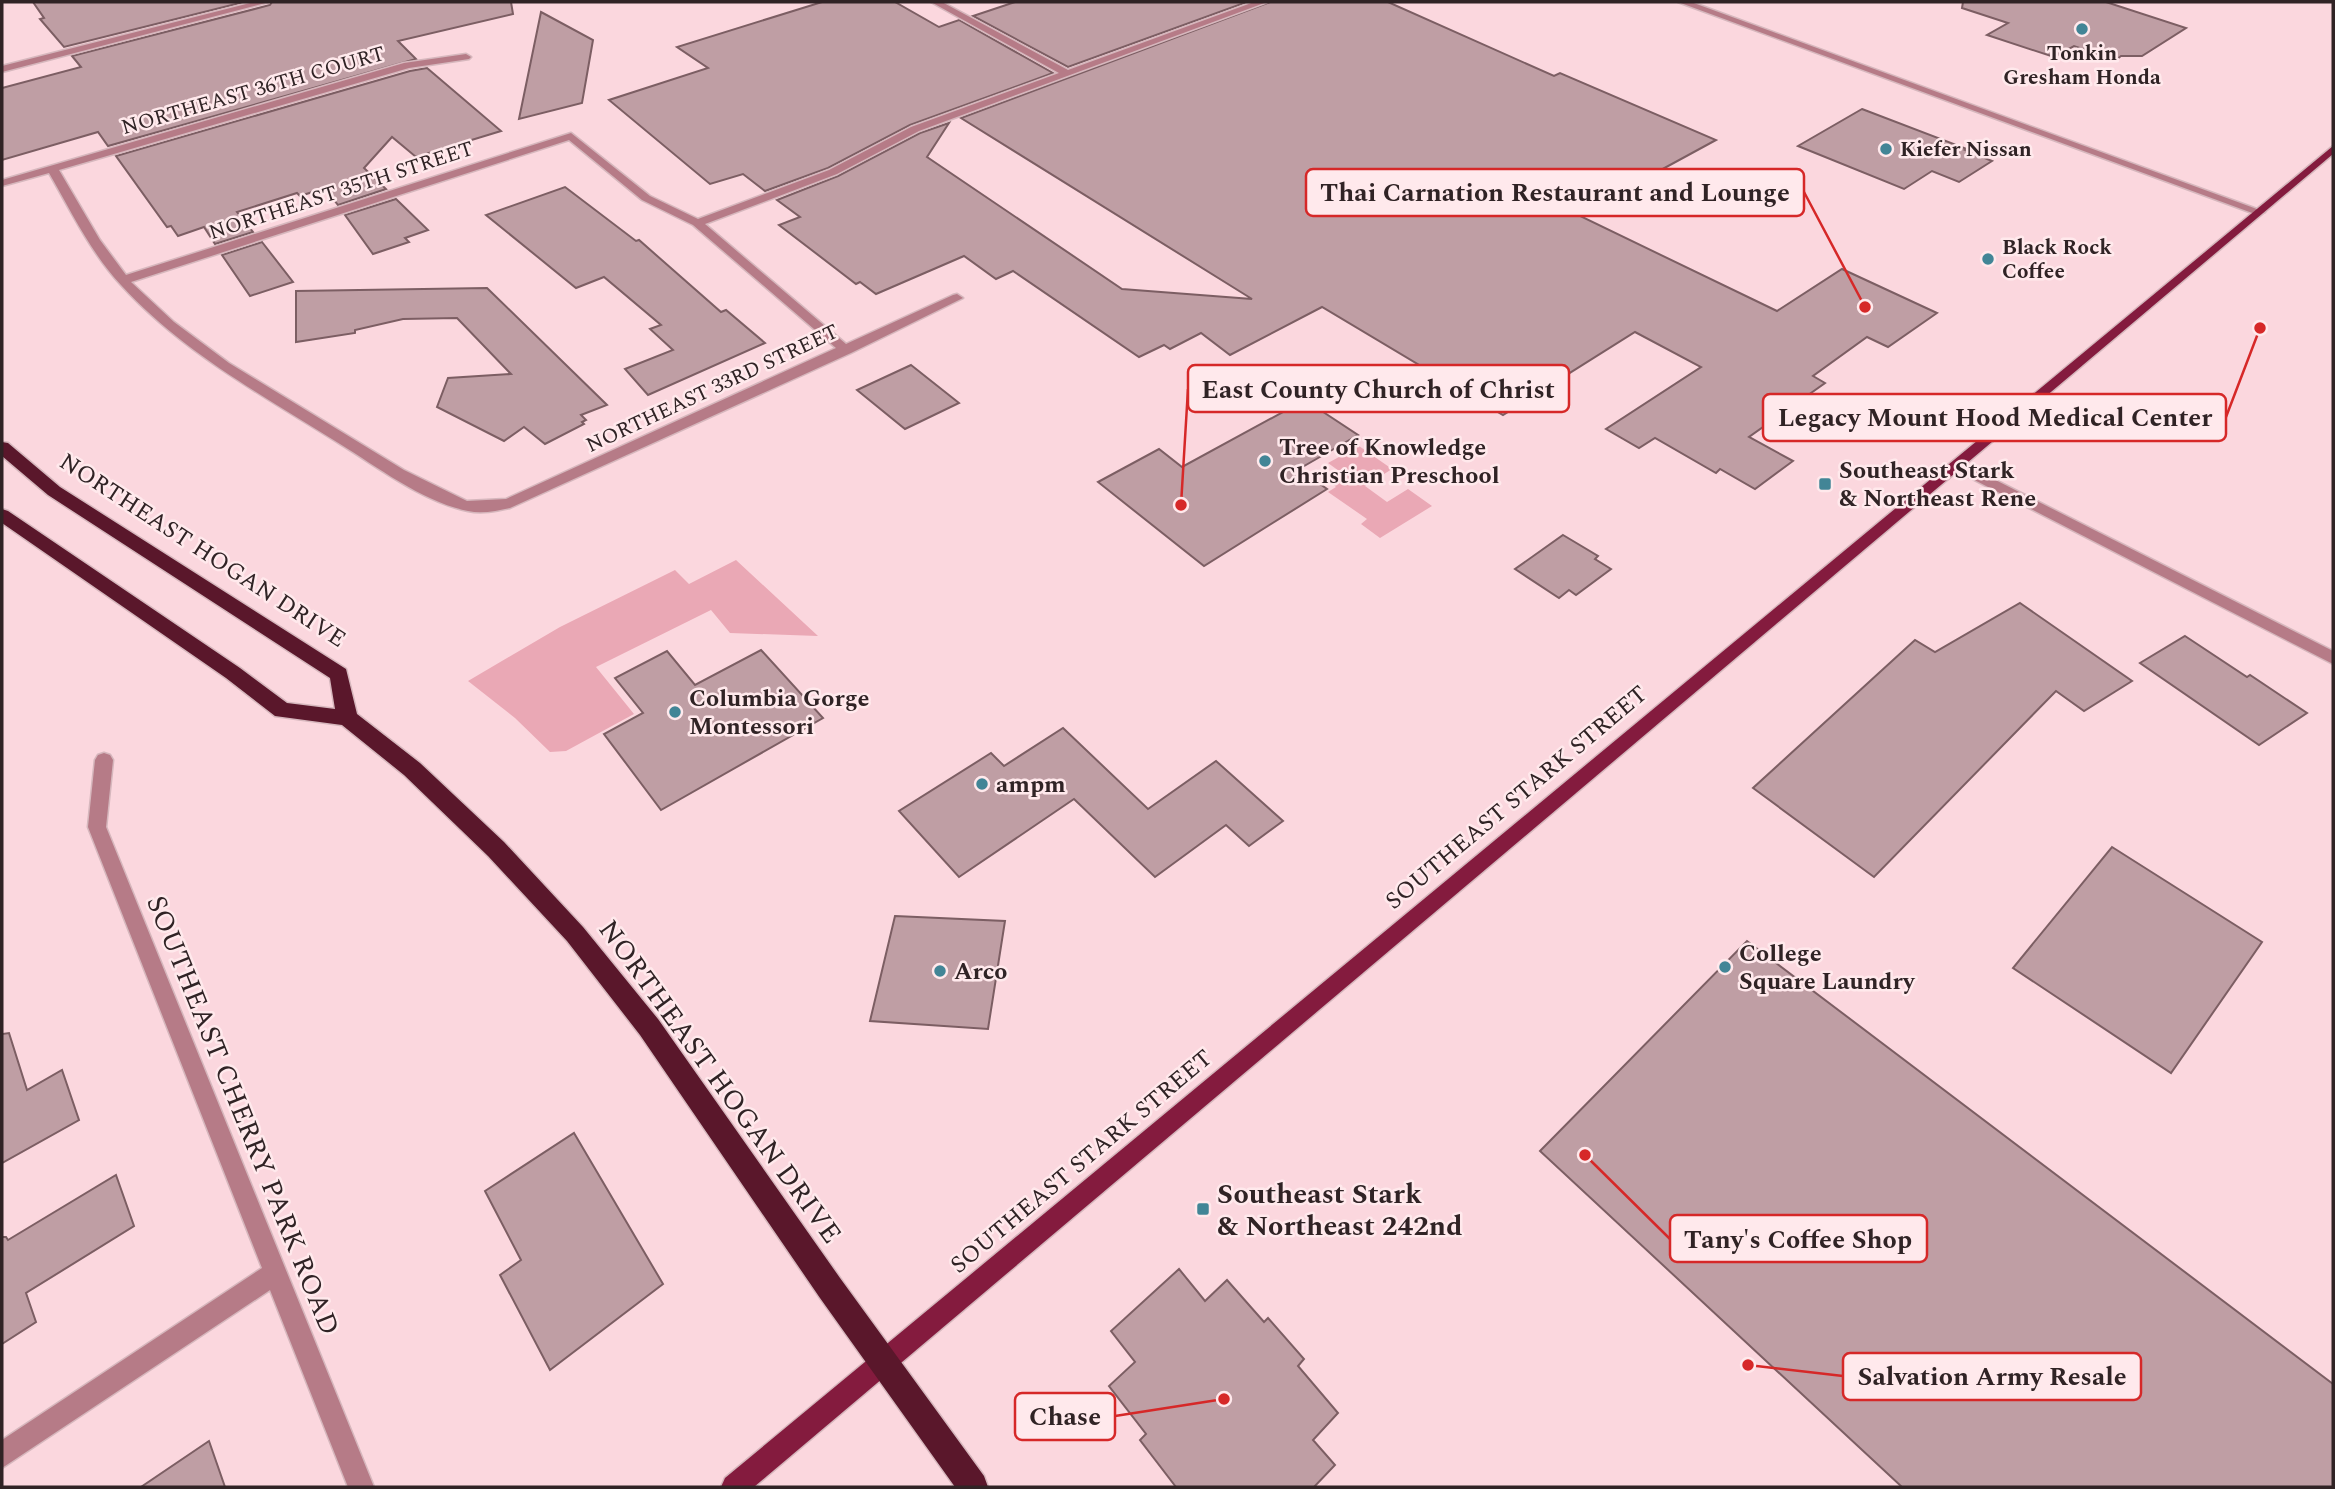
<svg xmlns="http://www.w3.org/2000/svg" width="2335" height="1489" font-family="Spectral,serif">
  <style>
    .green { fill: #eaa8b5 }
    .building { fill: #bf9ea4; stroke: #7c5e63; stroke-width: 2 }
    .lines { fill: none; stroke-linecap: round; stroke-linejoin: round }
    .minor-casing { stroke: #d6b7bd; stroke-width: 3 }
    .major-casing { stroke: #d6b7bd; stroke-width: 3 }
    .highway-casing { stroke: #d6b7bd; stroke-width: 3 }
    .minor { fill: #b67b87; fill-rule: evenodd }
    .major { fill: #841b3e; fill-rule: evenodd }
    .highway { fill: #5a172b; fill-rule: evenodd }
    .poi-dot { fill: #428596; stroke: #ffe9ec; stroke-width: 2.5 }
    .labels { text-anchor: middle; stroke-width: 5; stroke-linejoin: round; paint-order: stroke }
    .far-poi-label { font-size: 21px; font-weight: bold; fill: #302325; stroke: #ffe9ec; text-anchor: start }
    .far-street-label { font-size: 21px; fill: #302325; stroke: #ffe9ec }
    .poi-label { font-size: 24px; font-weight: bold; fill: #302325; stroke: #ffe9ec; text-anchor: start }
    .street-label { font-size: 24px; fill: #302325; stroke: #ffe9ec }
    .near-street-label { font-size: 28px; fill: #302325; stroke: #ffe9ec }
    .near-poi-label { font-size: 28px; font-weight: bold; fill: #302325; stroke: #ffe9ec; text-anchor: start }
    .leader { fill: none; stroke: #d62828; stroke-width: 2.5 }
    .callout-dot { fill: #d62828; stroke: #ffe9ec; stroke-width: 2.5 }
    .callout { fill: #ffe9ec; stroke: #d62828; stroke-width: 2.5 }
    .callout-label { font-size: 26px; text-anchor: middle; font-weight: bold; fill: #302325 }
  </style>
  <rect width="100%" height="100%" fill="#fbd7de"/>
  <!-- green -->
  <g class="green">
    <path d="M 1359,446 L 1392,469 L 1365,486 L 1387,502 L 1408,489 L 1432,506 L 1380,538 L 1361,524 L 1367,519 L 1328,492 L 1336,487 L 1333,484 L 1346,476 L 1328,463 Z"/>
    <path d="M 736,560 L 818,636 L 730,633 L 711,610 L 596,667 L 634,714 L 566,751 L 550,752 L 515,718 L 468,681 L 560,627 L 675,570 L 689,584 Z"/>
  </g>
  <!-- building -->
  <g class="building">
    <path d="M 33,2 L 244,2 L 64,47 L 40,19 L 44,18 Z"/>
    <path d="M 272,2 L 511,2 L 513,14 L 398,41 L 416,59 L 108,146 L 98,132 L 2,160 L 2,88 L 81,67 L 72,56 L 270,5 Z"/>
    <path d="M 822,2 L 895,2 L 939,27 L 959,20 L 1053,73 L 910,125 L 828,168 L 765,191 L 743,174 L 710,184 L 609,100 L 708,68 L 677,47 Z"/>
    <path d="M 1015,2 L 1247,2 L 1068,67 L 973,16 Z"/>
    <path d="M 1270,2 L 1388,2 L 1554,76 L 1560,73 L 1716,140 L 1578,215 L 1777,311 L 1842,269 L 1937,313 L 1888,347 L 1867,337 L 1813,376 L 1825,383 L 1749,437 L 1793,461 L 1755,489 L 1720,469 L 1716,473 L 1655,438 L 1639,448 L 1606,429 L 1701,367 L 1635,332 L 1503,415 L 1322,307 L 1230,355 L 1201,333 L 1170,349 L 1164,345 L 1139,357 L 1013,271 L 996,279 L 964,256 L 876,294 L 860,282 L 856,284 L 779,225 L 800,217 L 777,200 L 838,176 L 920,133 L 949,123 L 927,157 L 1122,289 L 1252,299 L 961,118 Z"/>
    <path d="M 1963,2 L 2106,2 L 2186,28 L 2142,56 L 2121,56 L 2116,60 L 2074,46 L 2054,57 L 1987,35 L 2008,23 L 1962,8 Z"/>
    <path d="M 541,12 L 593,40 L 582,103 L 519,119 Z"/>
    <path d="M 427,68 L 501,131 L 416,157 L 392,137 L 364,168 L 386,189 L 338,205 L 325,188 L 300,196 L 297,193 L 237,212 L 253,232 L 215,244 L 204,227 L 178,236 L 171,226 L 167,227 L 116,156 L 410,71 Z"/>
    <path d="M 1862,109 L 1967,149 L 1965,150 L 1992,161 L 1959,182 L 1932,171 L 1904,189 L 1798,146 Z"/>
    <path d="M 565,187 L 636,241 L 639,240 L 721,312 L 726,310 L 765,343 L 648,395 L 625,369 L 673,350 L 650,329 L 661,325 L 604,277 L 576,288 L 486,215 Z"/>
    <path d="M 396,199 L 428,230 L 405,238 L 409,242 L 373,254 L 345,215 Z"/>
    <path d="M 262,242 L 293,282 L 250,296 L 222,255 Z"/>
    <path d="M 487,288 L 607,405 L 581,415 L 586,420 L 582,422 L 584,424 L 545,444 L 524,427 L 504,441 L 437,407 L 448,378 L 511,374 L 457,318 L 403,319 L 355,330 L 355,333 L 296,342 L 296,291 Z"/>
    <path d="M 911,365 L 959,403 L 905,429 L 857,390 Z"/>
    <path d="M 1305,400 L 1358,435 L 1299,469 L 1327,489 L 1204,566 L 1098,482 L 1159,449 L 1182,467 Z"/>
    <path d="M 1563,535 L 1598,556 L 1595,559 L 1611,569 L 1576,595 L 1569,590 L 1559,598 L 1515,569 Z"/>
    <path d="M 2020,603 L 2132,681 L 2084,711 L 2056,691 L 1874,877 L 1753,788 L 1915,640 L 1935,652 Z"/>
    <path d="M 2185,636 L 2247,677 L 2250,675 L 2307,713 L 2259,745 L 2140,663 Z"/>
    <path d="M 761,650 L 823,718 L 661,810 L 604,734 L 643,713 L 615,678 L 667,651 L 695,685 Z"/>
    <path d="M 1063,728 L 1148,809 L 1216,761 L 1283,821 L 1249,846 L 1226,825 L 1155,877 L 1074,799 L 959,877 L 899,811 L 991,753 L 1004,766 Z"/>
    <path d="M 2112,847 L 2262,942 L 2171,1073 L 2013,968 Z"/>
    <path d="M 895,916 L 1005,921 L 988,1029 L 870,1021 Z"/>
    <path d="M 1747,941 L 2333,1384 L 2333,1487 L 1902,1487 L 1540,1151 Z"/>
    <path d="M 9,1033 L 27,1090 L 62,1070 L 79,1120 L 2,1163 L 2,1034 Z"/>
    <path d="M 574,1133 L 663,1284 L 550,1370 L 500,1275 L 521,1260 L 485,1191 Z"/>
    <path d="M 116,1175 L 134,1226 L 26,1293 L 36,1322 L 2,1344 L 2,1237 L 6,1237 L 8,1240 Z"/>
    <path d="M 1179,1269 L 1205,1301 L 1227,1280 L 1264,1322 L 1268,1318 L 1304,1359 L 1298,1366 L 1338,1413 L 1313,1440 L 1335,1465 L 1314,1487 L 1176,1487 L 1140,1440 L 1146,1434 L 1109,1386 L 1135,1362 L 1111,1331 Z"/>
    <path d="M 209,1441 L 225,1487 L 141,1487 Z"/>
  </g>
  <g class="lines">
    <defs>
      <g id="minor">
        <path d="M 254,2 L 269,2 L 2,72 L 2,66 Z"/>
        <path d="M 931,2 L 942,2 L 1068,70 L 1254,2 L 1267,2 L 919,131 L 837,174 L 705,224 L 846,344 L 953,295 L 957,294 L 963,298 L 851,353 L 510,508 C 496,511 482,514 468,511 C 423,502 379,468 340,444 C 264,396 183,353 121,285 C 91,253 71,211 49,173 L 2,186 L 2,180 L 404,63 L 466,54 L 471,57 L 469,59 L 409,68 L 59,170 L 100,240 L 126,275 L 571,133 L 650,196 L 698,219 L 829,170 L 911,127 L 1059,73 ZM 569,140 L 642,200 L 693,225 L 836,348 L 506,499 L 467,501 L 404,470 L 229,363 L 174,322 L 131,282 Z"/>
        <path d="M 1678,2 L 1691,2 L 2265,212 L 2255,214 Z"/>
        <path d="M 1956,460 L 2333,651 L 2333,664 L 1951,468 L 1949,465 Z"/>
        <path d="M 104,753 L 110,755 L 113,760 L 106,827 L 374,1487 L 348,1487 L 270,1290 L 2,1468 L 2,1440 L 262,1268 L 88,827 L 95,760 L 98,755 Z"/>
      </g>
      <path id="major" d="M 2333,146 L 2333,154 L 754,1487 L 721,1487 L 725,1478 Z"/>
      <path id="highway" d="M 2,442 L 8,443 L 60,487 L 346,669 L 357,714 L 420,763 L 504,842 L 583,927 L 658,1019 L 840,1278 L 984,1476 L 988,1487 L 955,1487 L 820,1298 L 640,1035 L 567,941 L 488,856 L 404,775 L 342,725 L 275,716 L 226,678 L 2,523 L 2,509 L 8,511 L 240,668 L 287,703 L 335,709 L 330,678 L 48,495 L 2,456 Z"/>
    </defs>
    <!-- minor casing -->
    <use href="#minor" class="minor-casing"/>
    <!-- major casing -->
    <use href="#major" class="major-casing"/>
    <!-- highway casing -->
    <use href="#highway" class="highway-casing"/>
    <!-- minor -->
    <use href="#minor" class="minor"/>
    <!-- major -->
    <use href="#major" class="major"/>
    <!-- highway -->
    <use href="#highway" class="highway"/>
  </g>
  <!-- markers -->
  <g class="poi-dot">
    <circle cx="2082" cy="29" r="7"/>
    <circle cx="1886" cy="149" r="7"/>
    <circle cx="1988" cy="259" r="7"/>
    <circle cx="1265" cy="461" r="7"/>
    <rect x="1818" y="477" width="14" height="14" rx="3.5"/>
    <circle cx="675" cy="712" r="7"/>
    <circle cx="982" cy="784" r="7"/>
    <circle cx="1725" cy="967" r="7"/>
    <circle cx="940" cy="971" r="7"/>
    <rect x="1196" y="1202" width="14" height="14" rx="3.5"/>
  </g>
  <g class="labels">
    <!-- far-poi labels -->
    <g class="far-poi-label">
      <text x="2082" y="60" text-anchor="middle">Tonkin<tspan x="2082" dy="24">Gresham Honda</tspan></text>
      <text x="1900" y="156">Kiefer Nissan</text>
      <text x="2002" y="254">Black Rock<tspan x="2002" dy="24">Coffee</tspan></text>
    </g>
    <!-- far-street labels -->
    <g class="far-street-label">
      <text transform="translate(253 90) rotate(-16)" y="7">NORTHEAST 36TH COURT</text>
      <text transform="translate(341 190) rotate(-18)" y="7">NORTHEAST 35TH STREET</text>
      <text transform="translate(712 388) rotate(-25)" y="7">NORTHEAST 33RD STREET</text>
    </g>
    <!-- poi labels -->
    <g class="poi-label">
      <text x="1279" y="455">Tree of Knowledge<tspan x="1279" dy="28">Christian Preschool</tspan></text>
      <text x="1839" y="478">Southeast Stark<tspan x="1839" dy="28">&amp; Northeast Rene</tspan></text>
      <text x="689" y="706">Columbia Gorge<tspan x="689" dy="28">Montessori</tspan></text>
      <text x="996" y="792">ampm</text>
      <text x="1739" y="961">College<tspan x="1739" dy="28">Square Laundry</tspan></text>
      <text x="954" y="979">Arco</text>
    </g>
    <!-- street labels -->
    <g class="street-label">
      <text transform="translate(203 550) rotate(33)" y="8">NORTHEAST HOGAN DRIVE</text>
      <text transform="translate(1516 797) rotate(-40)" y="8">SOUTHEAST STARK STREET</text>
      <text transform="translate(1081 1161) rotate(-40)" y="8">SOUTHEAST STARK STREET</text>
    </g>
    <!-- near-street labels -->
    <g class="near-street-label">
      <text transform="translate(721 1081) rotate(54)" y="10">NORTHEAST HOGAN DRIVE</text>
      <text transform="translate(244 1115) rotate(68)" y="10">SOUTHEAST CHERRY PARK ROAD</text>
    </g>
    <!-- near-poi labels -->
    <g class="near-poi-label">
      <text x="1217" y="1203">Southeast Stark<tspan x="1217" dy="32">&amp; Northeast 242nd</tspan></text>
    </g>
  </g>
  <!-- callouts -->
  <path class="leader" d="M1865 307L1804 192M1181 505L1188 389M2260 328L2226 417M1585 1155L1670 1239M1748 1365L1843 1376M1224 1399L1115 1416"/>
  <g class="callout-dot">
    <circle cx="1865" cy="307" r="7"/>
    <circle cx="1181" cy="505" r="7"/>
    <circle cx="2260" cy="328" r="7"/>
    <circle cx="1585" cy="1155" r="7"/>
    <circle cx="1748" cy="1365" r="7"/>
    <circle cx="1224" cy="1399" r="7"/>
  </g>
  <g class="callout">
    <rect x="1306" y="169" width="498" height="47" rx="7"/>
    <rect x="1188" y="365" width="381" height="47" rx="7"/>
    <rect x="1763" y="394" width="463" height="47" rx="7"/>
    <rect x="1670" y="1215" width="257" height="47" rx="7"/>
    <rect x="1843" y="1353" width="298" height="47" rx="7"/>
    <rect x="1015" y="1393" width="100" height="47" rx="7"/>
  </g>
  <g class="callout-label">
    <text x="1555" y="201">Thai Carnation Restaurant and Lounge</text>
    <text x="1378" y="398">East County Church of Christ</text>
    <text x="1995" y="426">Legacy Mount Hood Medical Center</text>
    <text x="1798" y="1248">Tany's Coffee Shop</text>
    <text x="1992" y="1385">Salvation Army Resale</text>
    <text x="1065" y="1425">Chase</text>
  </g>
  <!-- border -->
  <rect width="2335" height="1489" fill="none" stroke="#302325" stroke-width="7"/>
</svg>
